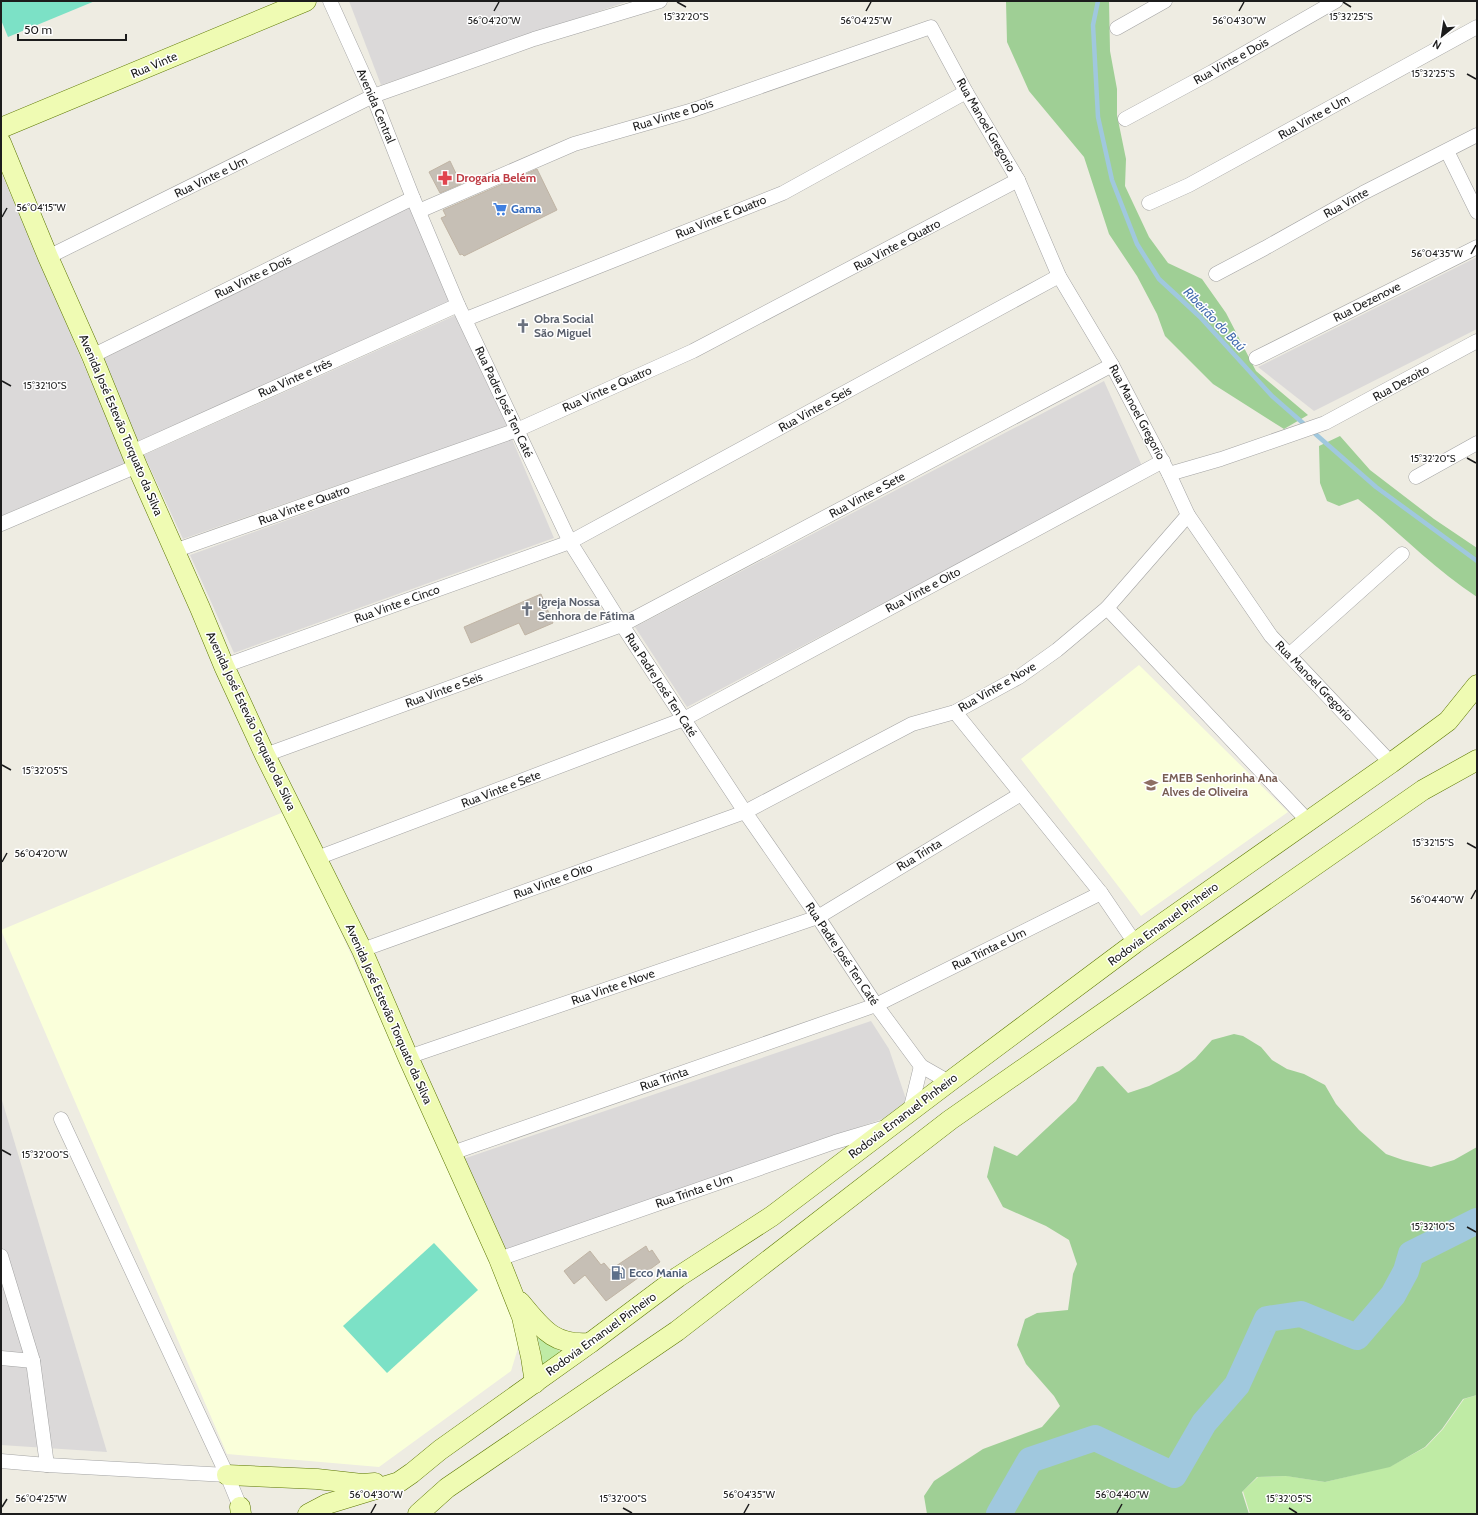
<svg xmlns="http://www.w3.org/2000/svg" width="1478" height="1515" font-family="Cabin,sans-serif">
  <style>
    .residential { fill: #dbd9d9 }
    .education { fill: #faffda }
    .grass { fill: #bfeba5 }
    .forest { fill: #9fcf95 }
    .pitch { fill: #7ce1c6 }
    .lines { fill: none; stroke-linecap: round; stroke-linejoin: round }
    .stream { stroke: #a0c8de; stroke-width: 4.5 }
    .river { stroke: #a0c8de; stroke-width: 26 }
    .building { fill: #c6bfb5; stroke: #c0b4a4 }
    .street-casing { stroke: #a3a3a3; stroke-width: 15 }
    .secondary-casing { stroke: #5b7601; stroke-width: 21 }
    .street { stroke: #fff; stroke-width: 14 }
    .secondary { stroke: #effbb3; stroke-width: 20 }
    .ticks { fill: none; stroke: #1c1c1c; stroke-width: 1.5 }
    .labels { text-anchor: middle; stroke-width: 3; stroke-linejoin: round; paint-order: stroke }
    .street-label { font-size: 12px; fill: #1c1c1c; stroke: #fff }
    .health-label { font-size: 12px; font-weight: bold; fill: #be3a42; stroke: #fff; text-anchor: start }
    .shop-label { font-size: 12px; font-weight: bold; fill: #366cbe; stroke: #fff; text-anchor: start }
    .worship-label { font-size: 12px; font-weight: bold; fill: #5b616d; stroke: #fff; text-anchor: start }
    .education-label { font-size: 12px; font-weight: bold; fill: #785e54; stroke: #fff; text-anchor: start }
    .service-label { font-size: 12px; font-weight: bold; fill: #4e5e75; stroke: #fff; text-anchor: start }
    .water-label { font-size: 13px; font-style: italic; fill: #466eaf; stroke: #fff }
    .ticks-label { font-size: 10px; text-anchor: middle; fill: #1c1c1c; stroke: #fff; stroke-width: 3; stroke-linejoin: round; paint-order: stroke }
  </style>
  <rect width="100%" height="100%" fill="#eeece2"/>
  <!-- residential -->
  <g class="residential">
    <path d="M 349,1 L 629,1 L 381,85 Z"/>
    <path d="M 1,172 L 126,463 L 1,516 Z"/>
    <path d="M 409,206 L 450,301 L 137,442 L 101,360 Z"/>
    <path d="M 1477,257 L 1477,329 L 1314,411 L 1258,367 Z"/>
    <path d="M 456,315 L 508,426 L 183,539 L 144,455 Z"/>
    <path d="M 1104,381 L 1142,466 L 687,707 L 635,627 Z"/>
    <path d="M 512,439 L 554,538 L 234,653 L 190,555 Z"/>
    <path d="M 871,1021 L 889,1049 L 907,1102 L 888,1117 L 501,1252 L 463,1159 Z"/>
    <path d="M 1,1097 L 107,1452 L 1,1445 Z"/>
  </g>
  <!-- education -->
  <g class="education">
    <path d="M 1139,665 L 1288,812 L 1141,916 L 1021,759 Z"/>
    <path d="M 286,811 L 518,1323 L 518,1348 L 511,1371 L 379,1467 L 227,1454 L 1,930 Z"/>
  </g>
  <!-- grass -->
  <g class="grass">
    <path d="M 537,1334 L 562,1353 L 541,1366 L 541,1353 Z"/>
    <path d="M 1477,1395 L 1477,1514 L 1250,1514 L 1243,1491 L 1258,1477 L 1287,1476 L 1325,1482 L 1391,1466 L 1426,1447 L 1443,1429 L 1464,1399 Z"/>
  </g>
  <!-- forest -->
  <g class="forest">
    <path d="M 1006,1 L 1109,1 L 1110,51 L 1117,89 L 1117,115 L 1126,159 L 1125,186 L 1149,237 L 1168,263 L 1202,279 L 1226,313 L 1256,371 L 1308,415 L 1284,429 L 1213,384 L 1165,336 L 1157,314 L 1137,276 L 1109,234 L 1084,157 L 1029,91 L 1007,42 Z"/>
    <path d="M 1340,436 L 1370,470 L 1434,519 L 1477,548 L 1477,597 C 1434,569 1398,531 1358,499 L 1339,506 L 1327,501 L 1320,483 L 1319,446 Z"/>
    <path d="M 1234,1034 L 1243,1036 L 1261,1047 L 1272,1060 L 1287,1069 L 1304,1074 L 1325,1085 L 1336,1104 L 1359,1130 L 1386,1154 L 1403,1160 L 1431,1167 L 1454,1160 L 1477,1147 L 1477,1395 L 1463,1399 L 1442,1429 L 1425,1447 L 1390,1467 L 1325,1482 L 1286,1476 L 1257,1477 L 1242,1492 L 1249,1514 L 927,1514 L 924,1496 L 934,1481 L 983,1449 L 1042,1427 L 1060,1406 L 1054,1396 L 1026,1364 L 1017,1345 L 1025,1319 L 1037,1313 L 1068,1310 L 1073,1274 L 1077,1264 L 1069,1240 L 1046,1226 L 1003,1207 L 987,1177 L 994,1146 L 1017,1156 L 1076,1101 L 1097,1067 L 1103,1066 L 1128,1093 L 1149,1086 L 1179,1071 L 1195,1059 L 1212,1040 Z"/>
  </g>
  <!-- pitch -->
  <g class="pitch">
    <path d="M 1,1 L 95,1 L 8,37 L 1,20 Z"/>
    <path d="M 434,1243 L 478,1290 L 387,1373 L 343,1326 Z"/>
  </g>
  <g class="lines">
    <!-- stream -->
    <path class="stream" d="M 1098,1 L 1093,25 L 1098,117 L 1112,180 L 1137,244 L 1159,279 L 1200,317 L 1272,396 L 1376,487 L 1477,561"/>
    <!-- river -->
    <path class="river" d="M 999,1514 L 1030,1460 L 1095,1438 L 1174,1475 L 1204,1423 L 1237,1385 L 1267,1319 L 1301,1314 L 1357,1337 L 1393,1295 L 1406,1271 L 1411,1254 L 1477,1221"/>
  </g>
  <!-- building -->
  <g class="building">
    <path d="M 450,161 L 461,184 L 440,193 L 429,172 Z"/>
    <path d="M 537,169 L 557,210 L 464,256 L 462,254 L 460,255 L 441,218 L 446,216 L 443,210 Z"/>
    <path d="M 541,594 L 553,623 L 525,635 L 519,623 L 471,643 L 464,627 Z"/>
    <path d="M 646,1246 L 649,1252 L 652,1250 L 660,1262 L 606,1301 L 585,1275 L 574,1284 L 564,1271 L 590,1251 L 601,1265 L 604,1263 L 610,1270 Z"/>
  </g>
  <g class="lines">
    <defs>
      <g id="street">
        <path d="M 330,1 L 373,96 L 413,198 L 458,305 L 570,542 L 622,625 L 745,812 L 818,917 L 876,1005 L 921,1066 L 949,1082"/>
        <path d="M 1117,28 L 1165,1"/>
        <path d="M 1125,119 L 1212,72 L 1336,1"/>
        <path d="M 1447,151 L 1477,212"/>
        <path d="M 1149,203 L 1189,185 L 1477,27"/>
        <path d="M 419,211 L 574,144 L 693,110 L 931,27 L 966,92 L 1018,180 L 1059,276 L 1112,365 L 1169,474 L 1188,515 L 1271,636 L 1391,763"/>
        <path d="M 48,257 L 373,96 L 534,39 L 660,1"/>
        <path d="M 1216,274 L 1265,248 L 1363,193 L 1477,135"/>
        <path d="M 466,319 L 783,193 L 966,92"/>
        <path d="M 92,356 L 413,198"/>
        <path d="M 1256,358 L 1477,247"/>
        <path d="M 132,452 L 458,305"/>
        <path d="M 1169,474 L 1221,459 L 1325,423 L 1477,341"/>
        <path d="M 1416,477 L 1477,443"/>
        <path d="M 1,524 L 137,466"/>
        <path d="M 174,551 L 517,430 L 693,351 L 1018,180"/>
        <path d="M 1107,608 L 1308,821"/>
        <path d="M 1289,655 L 1402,554"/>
        <path d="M 224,666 L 570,542 L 1059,276"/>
        <path d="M 955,712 L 1101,893 L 1135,943"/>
        <path d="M 265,755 L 622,625 L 1112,365"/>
        <path d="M 317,858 L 684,719 L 1163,461"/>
        <path d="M 362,950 L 745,812 L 912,724 L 955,712 L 1019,677 L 1057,650 L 1107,608 L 1188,515"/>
        <path d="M 408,1057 L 818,917 L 1021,794"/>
        <path d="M 910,1111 L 921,1066"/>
        <path d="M 61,1119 L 227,1475 L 243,1514"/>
        <path d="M 452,1153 L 876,1005 L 1101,893"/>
        <path d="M 1,1256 L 33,1361 L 47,1465"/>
        <path d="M 499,1259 L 835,1142 L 882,1128"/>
        <path d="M 1,1358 L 33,1361"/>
        <path d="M 1,1461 L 47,1465 L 227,1475"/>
      </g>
      <g id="secondary">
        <path d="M 1,128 L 306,1"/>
        <path d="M 1,143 L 48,257 L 92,356 L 137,466 L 200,608 L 224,666 L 265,755 L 362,950 L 408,1057 L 499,1259 L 522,1317 L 531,1357 L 535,1383"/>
        <path d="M 520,1302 C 542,1328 553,1346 590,1343"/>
        <path d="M 227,1475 L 317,1479 L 362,1484 L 375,1483"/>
        <path d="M 240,1507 L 241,1514"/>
        <path d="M 308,1514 L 327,1504 L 399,1482 L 412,1473 L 440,1450 L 590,1343 L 678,1277 L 772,1216 L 949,1082 L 1135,943 L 1391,763 L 1448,721 L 1477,685"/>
        <path d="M 418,1514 L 447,1488 L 677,1331 L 950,1120 L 1423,790 L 1477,760"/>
      </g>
    </defs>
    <!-- street casing -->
    <use href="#street" class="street-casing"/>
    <!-- secondary casing -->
    <use href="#secondary" class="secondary-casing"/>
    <!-- street -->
    <use href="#street" class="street"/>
    <!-- secondary -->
    <use href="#secondary" class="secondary"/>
  </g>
  <!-- ticks -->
  <path class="ticks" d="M 677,2 L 686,7M 1343,2 L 1351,7M 494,11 L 499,2M 866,11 L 871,2M 1239,11 L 1244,2M 1467,74 L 1476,79M 2,217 L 7,208M 1471,254 L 1476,245M 2,381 L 11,386M 1467,458 L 1476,463M 2,765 L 11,770M 1467,843 L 1476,848M 2,862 L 7,853M 1471,899 L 1476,890M 2,1150 L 11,1155M 1467,1227 L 1476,1232M 2,1507 L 7,1499M 623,1508 L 632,1513M 1289,1508 L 1297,1513M 371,1513 L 376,1504M 744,1513 L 749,1504M 1117,1513 L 1122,1504"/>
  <!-- icons -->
  <defs>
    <symbol id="pharmacy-bare" viewBox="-9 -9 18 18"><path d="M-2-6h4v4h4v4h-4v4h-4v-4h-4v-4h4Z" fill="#e0444e" stroke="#fff" stroke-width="2.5" paint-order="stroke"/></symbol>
    <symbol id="supermarket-bare" viewBox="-9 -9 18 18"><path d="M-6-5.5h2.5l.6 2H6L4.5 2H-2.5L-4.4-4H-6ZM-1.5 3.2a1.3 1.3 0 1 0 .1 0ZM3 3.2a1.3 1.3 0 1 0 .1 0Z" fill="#3f7fe0" stroke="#fff" stroke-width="2.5" paint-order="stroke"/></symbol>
    <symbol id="church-bare" viewBox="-9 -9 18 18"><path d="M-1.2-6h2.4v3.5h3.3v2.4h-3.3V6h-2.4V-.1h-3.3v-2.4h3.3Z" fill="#6b7280" stroke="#fff" stroke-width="2.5" paint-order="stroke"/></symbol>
    <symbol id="school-bare" viewBox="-9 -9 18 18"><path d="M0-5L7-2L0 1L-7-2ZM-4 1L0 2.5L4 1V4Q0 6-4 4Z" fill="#8d6e63" stroke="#fff" stroke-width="2.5" paint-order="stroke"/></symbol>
    <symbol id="fuel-bare" viewBox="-9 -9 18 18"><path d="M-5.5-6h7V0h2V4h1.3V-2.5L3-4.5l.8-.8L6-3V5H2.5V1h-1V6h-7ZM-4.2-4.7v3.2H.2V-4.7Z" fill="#5c6f8a" stroke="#fff" stroke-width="2.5" paint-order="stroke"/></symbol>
  </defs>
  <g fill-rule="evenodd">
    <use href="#pharmacy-bare" x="435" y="168" width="20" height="20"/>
    <use href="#supermarket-bare" x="490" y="199" width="20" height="20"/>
    <use href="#church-bare" x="513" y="316" width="20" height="20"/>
    <use href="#church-bare" x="517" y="599" width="20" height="20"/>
    <use href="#school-bare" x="1141" y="775" width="20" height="20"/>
    <use href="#fuel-bare" x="608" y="1263" width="20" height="20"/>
  </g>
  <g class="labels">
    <!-- street labels -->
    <g class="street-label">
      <text transform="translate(1231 61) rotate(-29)" y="4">Rua Vinte e Dois</text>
      <text transform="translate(154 65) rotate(-23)" y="4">Rua Vinte</text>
      <text transform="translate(376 106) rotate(67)" y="4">Avenida Central</text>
      <text transform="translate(673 115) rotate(-17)" y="4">Rua Vinte e Dois</text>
      <text transform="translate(1314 117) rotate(-29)" y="4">Rua Vinte e Um</text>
      <text transform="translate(986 125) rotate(60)" y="4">Rua Manoel Gregorio</text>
      <text transform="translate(211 177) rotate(-26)" y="4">Rua Vinte e Um</text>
      <text transform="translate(1346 203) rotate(-29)" y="4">Rua Vinte</text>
      <text transform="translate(721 217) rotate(-22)" y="4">Rua Vinte E Quatro</text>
      <text transform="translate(897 245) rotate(-28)" y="4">Rua Vinte e Quatro</text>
      <text transform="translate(253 277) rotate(-26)" y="4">Rua Vinte e Dois</text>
      <text transform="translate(1367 302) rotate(-27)" y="4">Rua Dezenove</text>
      <text transform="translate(295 378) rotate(-24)" y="4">Rua Vinte e três</text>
      <text transform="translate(1401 383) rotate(-29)" y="4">Rua Dezoito</text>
      <text transform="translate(607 389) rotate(-24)" y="4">Rua Vinte e Quatro</text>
      <text transform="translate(504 402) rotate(65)" y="4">Rua Padre José Ten Caté</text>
      <text transform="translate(815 409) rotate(-29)" y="4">Rua Vinte e Seis</text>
      <text transform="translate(1137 412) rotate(62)" y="4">Rua Manoel Gregorio</text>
      <text transform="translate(121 425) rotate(67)" y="4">Avenida José Estevão Torquato da Silva</text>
      <text transform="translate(867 495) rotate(-28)" y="4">Rua Vinte e Sete</text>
      <text transform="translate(304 505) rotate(-20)" y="4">Rua Vinte e Quatro</text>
      <text transform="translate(923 590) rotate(-28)" y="4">Rua Vinte e Oito</text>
      <text transform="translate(397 604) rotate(-20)" y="4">Rua Vinte e Cinco</text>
      <text transform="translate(1314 681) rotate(46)" y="4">Rua Manoel Gregorio</text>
      <text transform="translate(661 685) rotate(57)" y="4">Rua Padre José Ten Caté</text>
      <text transform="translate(997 687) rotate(-30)" y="4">Rua Vinte e Nove</text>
      <text transform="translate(444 690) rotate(-20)" y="4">Rua Vinte e Seis</text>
      <text transform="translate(251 721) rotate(65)" y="4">Avenida José Estevão Torquato da Silva</text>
      <text transform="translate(501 789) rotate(-21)" y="4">Rua Vinte e Sete</text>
      <text transform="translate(919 855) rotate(-31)" y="4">Rua Trinta</text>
      <text transform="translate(553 881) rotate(-20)" y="4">Rua Vinte e Oito</text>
      <text transform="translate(1163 924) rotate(-36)" y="4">Rodovia Emanuel Pinheiro</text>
      <text transform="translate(989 949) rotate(-26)" y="4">Rua Trinta e Um</text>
      <text transform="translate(842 954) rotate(56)" y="4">Rua Padre José Ten Caté</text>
      <text transform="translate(613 987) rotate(-19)" y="4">Rua Vinte e Nove</text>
      <text transform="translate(389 1014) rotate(66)" y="4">Avenida José Estevão Torquato da Silva</text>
      <text transform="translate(664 1079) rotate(-19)" y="4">Rua Trinta</text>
      <text transform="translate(903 1116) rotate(-37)" y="4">Rodovia Emanuel Pinheiro</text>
      <text transform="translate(694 1191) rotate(-19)" y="4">Rua Trinta e Um</text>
      <text transform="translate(601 1334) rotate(-36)" y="4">Rodovia Emanuel Pinheiro</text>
    </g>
    <!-- health labels -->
    <g class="health-label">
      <text x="456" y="182">Drogaria Belém</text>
    </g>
    <!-- shop labels -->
    <g class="shop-label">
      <text x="511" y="213">Gama</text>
    </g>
    <!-- worship labels -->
    <g class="worship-label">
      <text x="534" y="323">Obra Social<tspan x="534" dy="14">São Miguel</tspan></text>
      <text x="538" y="606">Igreja Nossa<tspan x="538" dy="14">Senhora de Fátima</tspan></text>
    </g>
    <!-- education labels -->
    <g class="education-label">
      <text x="1162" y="782">EMEB Senhorinha Ana<tspan x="1162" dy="14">Alves de Oliveira</tspan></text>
    </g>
    <!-- service labels -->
    <g class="service-label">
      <text x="629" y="1277">Ecco Mania</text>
    </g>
    <!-- water labels -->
    <g class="water-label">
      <text transform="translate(1215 319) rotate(46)" y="5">Ribeirão do Baú</text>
    </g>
  </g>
  <g class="ticks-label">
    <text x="686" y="20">15°32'20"S</text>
    <text x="1351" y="20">15°32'25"S</text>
    <text x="494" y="24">56°04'20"W</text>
    <text x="866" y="24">56°04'25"W</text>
    <text x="1239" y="24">56°04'30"W</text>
    <text x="1433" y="77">15°32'25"S</text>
    <text x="41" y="211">56°04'15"W</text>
    <text x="1437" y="257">56°04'35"W</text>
    <text x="45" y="389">15°32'10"S</text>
    <text x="1433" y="462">15°32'20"S</text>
    <text x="45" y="774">15°32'05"S</text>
    <text x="1433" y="846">15°32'15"S</text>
    <text x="41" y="857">56°04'20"W</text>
    <text x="1437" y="903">56°04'40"W</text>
    <text x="45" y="1158">15°32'00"S</text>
    <text x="1433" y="1230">15°32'10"S</text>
    <text x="376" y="1498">56°04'30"W</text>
    <text x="749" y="1498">56°04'35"W</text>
    <text x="1122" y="1498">56°04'40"W</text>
    <text x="623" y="1502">15°32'00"S</text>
    <text x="1289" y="1502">15°32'05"S</text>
    <text x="41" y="1502">56°04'25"W</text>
  </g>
  <!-- border -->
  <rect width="1478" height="1515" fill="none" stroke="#1c1c1c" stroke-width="4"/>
  <!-- north arrow -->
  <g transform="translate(1442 36) rotate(210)" stroke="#ffffff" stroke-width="3" paint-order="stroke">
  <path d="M0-3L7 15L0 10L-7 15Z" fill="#1c1c1c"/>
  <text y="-6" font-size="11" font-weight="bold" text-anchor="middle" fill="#1c1c1c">N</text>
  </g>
  <!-- scale -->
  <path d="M18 34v6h108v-6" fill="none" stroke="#1c1c1c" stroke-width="2"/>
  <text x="24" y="34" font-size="12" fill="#1c1c1c" stroke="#ffffff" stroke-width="3" paint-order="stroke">50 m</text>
</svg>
